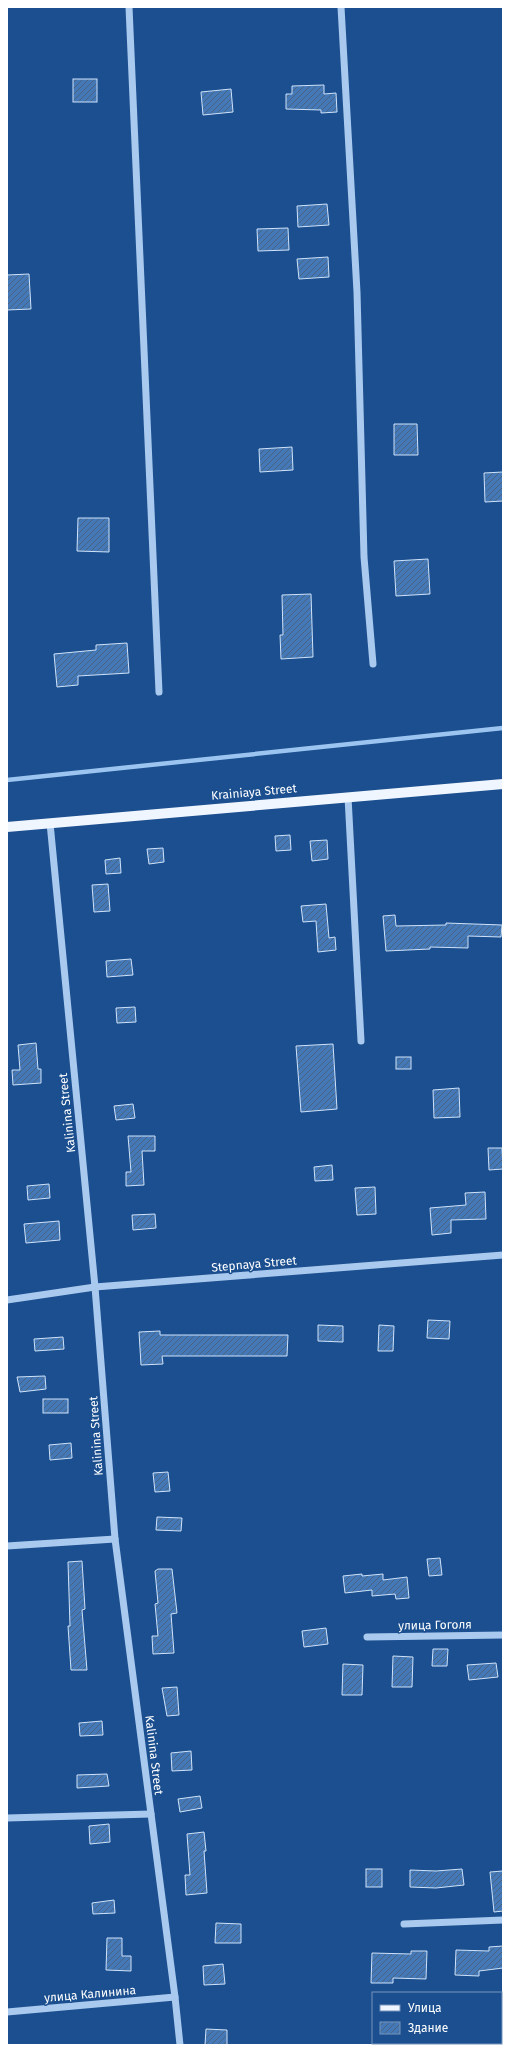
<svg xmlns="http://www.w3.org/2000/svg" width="510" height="2052" font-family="'Fira Sans',sans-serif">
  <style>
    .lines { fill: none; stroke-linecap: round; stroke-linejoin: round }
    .stream { stroke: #9cc4f0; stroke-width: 4.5 }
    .building { fill: url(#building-hatch); stroke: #cfe3fa }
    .minor { stroke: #a9c9ee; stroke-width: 7 }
    .major { stroke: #f0f6ff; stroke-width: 10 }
    .labels { text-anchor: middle; stroke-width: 3; stroke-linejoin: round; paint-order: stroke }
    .street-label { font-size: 12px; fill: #fff; stroke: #1b4f8f }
  </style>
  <defs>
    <pattern id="building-hatch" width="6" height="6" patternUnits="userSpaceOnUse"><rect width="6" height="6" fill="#4478b7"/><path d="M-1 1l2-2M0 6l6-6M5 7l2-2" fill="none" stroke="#486282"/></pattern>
  </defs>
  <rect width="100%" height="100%" fill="#1b4f8f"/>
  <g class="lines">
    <!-- stream -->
    <path class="stream" d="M 7,780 L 503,728"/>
  </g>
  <!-- building -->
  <g class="building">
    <rect x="73" y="79" width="24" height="23"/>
    <path d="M 324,85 L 324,94 L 336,93 L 337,112 L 321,113 L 321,110 L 286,109 L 286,94 L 292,94 L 292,86 Z"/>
    <path d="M 231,89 L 233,112 L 203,115 L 201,92 Z"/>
    <path d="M 327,204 L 329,225 L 298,227 L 297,206 Z"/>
    <path d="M 288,228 L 289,250 L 258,251 L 257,229 Z"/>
    <path d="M 328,257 L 329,277 L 299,279 L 297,259 Z"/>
    <path d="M 29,274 L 31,309 L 7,310 L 7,275 Z"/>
    <path d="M 394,424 L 417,424 L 418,455 L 394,455 Z"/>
    <path d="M 292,447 L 293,470 L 260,472 L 259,449 Z"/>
    <path d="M 503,472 L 503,501 L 485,502 L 484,473 Z"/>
    <path d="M 78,518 L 109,518 L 109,552 L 77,551 Z"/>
    <path d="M 428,559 L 430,594 L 396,596 L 394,561 Z"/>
    <path d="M 311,594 L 313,657 L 281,659 L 280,635 L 283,635 L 282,595 Z"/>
    <path d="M 127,643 L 129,673 L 78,676 L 78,685 L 57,687 L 54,654 L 96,650 L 96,645 Z"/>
    <path d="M 290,835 L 291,850 L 276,851 L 275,836 Z"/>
    <path d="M 327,840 L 328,859 L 312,861 L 310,841 Z"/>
    <path d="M 163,848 L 164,862 L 149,864 L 147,849 Z"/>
    <path d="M 120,858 L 121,873 L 106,874 L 105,860 Z"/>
    <path d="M 108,884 L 110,911 L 94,912 L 92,885 Z"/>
    <path d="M 326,904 L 329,938 L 335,937 L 336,950 L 318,952 L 316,921 L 303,922 L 301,906 Z"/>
    <path d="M 395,915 L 396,926 L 446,925 L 446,923 L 502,925 L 501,937 L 468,936 L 468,948 L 430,947 L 430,949 L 386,951 L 383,916 Z"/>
    <path d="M 131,959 L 133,975 L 107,977 L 106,961 Z"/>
    <path d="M 135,1007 L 136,1022 L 117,1023 L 116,1008 Z"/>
    <path d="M 36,1043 L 38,1069 L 41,1069 L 41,1083 L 13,1085 L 12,1070 L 20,1070 L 18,1045 Z"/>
    <path d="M 333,1044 L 337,1109 L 301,1112 L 296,1046 Z"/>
    <rect x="396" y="1057" width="15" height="12"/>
    <path d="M 459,1088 L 460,1117 L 434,1118 L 433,1090 Z"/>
    <path d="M 133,1104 L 135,1118 L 116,1120 L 114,1106 Z"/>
    <path d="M 128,1136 L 155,1136 L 155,1151 L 142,1151 L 144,1185 L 126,1186 L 126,1172 L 131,1172 Z"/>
    <path d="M 488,1148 L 502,1148 L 503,1169 L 489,1170 Z"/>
    <path d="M 332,1165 L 333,1180 L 315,1181 L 314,1167 Z"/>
    <path d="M 49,1184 L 50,1198 L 28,1200 L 27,1186 Z"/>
    <path d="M 375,1187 L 376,1214 L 357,1215 L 355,1188 Z"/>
    <path d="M 485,1192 L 486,1219 L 451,1220 L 451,1233 L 432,1235 L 430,1208 L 466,1205 L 465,1193 Z"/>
    <path d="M 155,1214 L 156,1228 L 133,1230 L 132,1215 Z"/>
    <path d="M 59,1221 L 60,1240 L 26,1243 L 24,1224 Z"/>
    <path d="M 428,1320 L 450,1321 L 449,1339 L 427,1338 Z"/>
    <path d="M 318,1325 L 343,1326 L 343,1342 L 318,1341 Z"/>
    <path d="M 379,1325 L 394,1326 L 393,1351 L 378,1351 Z"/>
    <path d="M 160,1331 L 160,1335 L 288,1335 L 287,1356 L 162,1356 L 163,1364 L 141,1365 L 139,1332 Z"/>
    <path d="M 63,1337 L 64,1349 L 35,1351 L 34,1339 Z"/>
    <path d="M 45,1376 L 46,1389 L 20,1392 L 17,1377 Z"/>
    <rect x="43" y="1399" width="25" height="14"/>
    <path d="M 71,1443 L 72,1458 L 50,1460 L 49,1445 Z"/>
    <path d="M 168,1472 L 170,1491 L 155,1492 L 153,1473 Z"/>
    <path d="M 157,1517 L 182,1518 L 181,1531 L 156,1530 Z"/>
    <path d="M 440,1558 L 442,1575 L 429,1576 L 427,1559 Z"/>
    <path d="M 82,1561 L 85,1609 L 82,1610 L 87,1670 L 71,1670 L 68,1626 L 70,1626 L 68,1562 Z"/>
    <path d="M 158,1569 L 172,1569 L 177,1613 L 171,1614 L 174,1653 L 153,1654 L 152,1636 L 158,1636 L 155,1604 L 158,1603 L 155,1571 Z"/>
    <path d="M 362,1574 L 362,1576 L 383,1574 L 383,1580 L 407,1577 L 409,1598 L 396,1599 L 395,1594 L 372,1596 L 372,1590 L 345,1593 L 343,1576 Z"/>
    <path d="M 326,1628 L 328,1644 L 304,1647 L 302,1631 Z"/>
    <path d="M 433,1649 L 448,1649 L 447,1666 L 432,1666 Z"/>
    <path d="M 393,1656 L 413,1657 L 412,1687 L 392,1687 Z"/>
    <path d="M 496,1663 L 498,1677 L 469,1680 L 467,1665 Z"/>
    <path d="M 343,1664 L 363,1665 L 362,1695 L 342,1695 Z"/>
    <path d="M 177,1687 L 179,1715 L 167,1716 L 162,1688 Z"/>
    <path d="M 102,1721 L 103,1735 L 80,1736 L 79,1723 Z"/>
    <path d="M 191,1751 L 192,1770 L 172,1771 L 171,1753 Z"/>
    <path d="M 107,1774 L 109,1786 L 77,1788 L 77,1775 Z"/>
    <path d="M 200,1796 L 202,1808 L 180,1812 L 178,1799 Z"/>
    <path d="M 109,1824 L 110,1842 L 90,1844 L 89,1826 Z"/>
    <path d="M 204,1832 L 206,1851 L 204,1851 L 207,1893 L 186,1895 L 185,1875 L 190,1875 L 187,1834 Z"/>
    <rect x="366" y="1869" width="16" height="18"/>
    <path d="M 462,1869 L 464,1885 L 436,1888 L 410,1887 L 410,1870 L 436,1871 Z"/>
    <path d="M 503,1871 L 503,1911 L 494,1912 L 490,1872 Z"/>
    <path d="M 114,1900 L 115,1913 L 93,1914 L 92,1903 Z"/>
    <path d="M 216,1923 L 241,1924 L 241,1943 L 215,1943 Z"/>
    <path d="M 107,1938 L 122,1938 L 122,1956 L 131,1956 L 131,1971 L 106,1970 Z"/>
    <path d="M 503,1946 L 503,1968 L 479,1971 L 479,1976 L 455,1975 L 456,1950 L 489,1951 L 489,1947 Z"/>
    <path d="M 411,1951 L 427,1951 L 426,1979 L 393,1978 L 393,1983 L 371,1983 L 372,1953 L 411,1954 Z"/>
    <path d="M 223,1964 L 225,1984 L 204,1985 L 203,1966 Z"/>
    <path d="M 206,2029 L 227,2030 L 227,2045 L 205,2045 Z"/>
  </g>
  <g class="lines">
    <!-- minor -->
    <g class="minor">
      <path d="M 129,7 L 159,692"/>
      <path d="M 341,7 L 357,292 L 364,557 L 373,664"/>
      <path d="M 348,797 L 361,1041"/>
      <path d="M 50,823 L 95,1287 L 115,1539 L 175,1997 L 180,2045"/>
      <path d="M 7,1300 L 95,1287 L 503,1255"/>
      <path d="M 7,1546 L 115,1539"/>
      <path d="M 367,1637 L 503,1635"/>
      <path d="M 7,1818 L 151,1814"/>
      <path d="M 404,1924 L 503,1920"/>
      <path d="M 7,2012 L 175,1997"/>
    </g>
    <!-- major -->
    <path class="major" d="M 7,827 L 503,784"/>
  </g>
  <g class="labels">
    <!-- street labels -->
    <g class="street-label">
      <text transform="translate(254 792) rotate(-5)" y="4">Krainiaya Street</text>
      <text transform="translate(67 1113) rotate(-96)" y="4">Kalinina Street</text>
      <text transform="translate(254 1264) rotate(-5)" y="4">Stepnaya Street</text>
      <text transform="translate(96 1436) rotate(-94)" y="4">Kalinina Street</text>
      <text transform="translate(435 1625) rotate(-1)" y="4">улица Гоголя</text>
      <text transform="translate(154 1755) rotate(83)" y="4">Kalinina Street</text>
      <text transform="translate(90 1994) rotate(-5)" y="4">улица Калинина</text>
    </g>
  </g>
  <!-- border -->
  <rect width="510" height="2052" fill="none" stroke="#ffffff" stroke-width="16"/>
  <!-- legend -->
  <rect x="372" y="1992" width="130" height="52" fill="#1b4f8f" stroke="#7695bc"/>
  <rect x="380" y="2005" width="20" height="6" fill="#f0f6ff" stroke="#7695bc"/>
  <text x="408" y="2012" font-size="12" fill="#ffffff">Улица</text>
  <rect x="380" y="2022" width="20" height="12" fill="url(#building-hatch)" stroke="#7695bc"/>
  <text x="408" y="2032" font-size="12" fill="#ffffff">Здание</text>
</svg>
